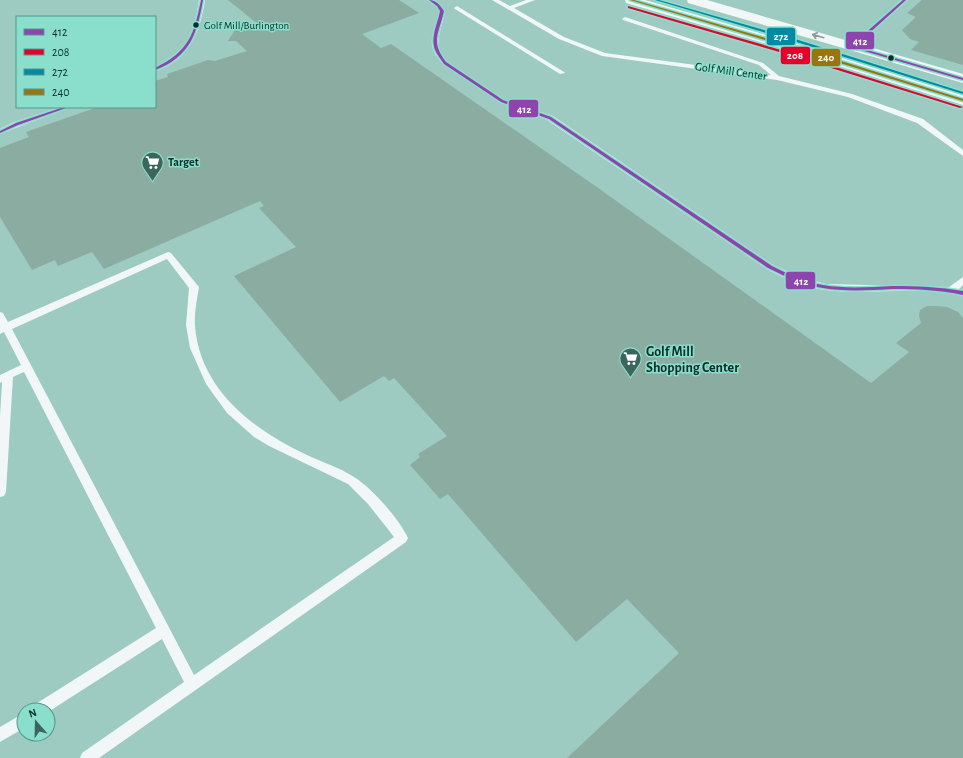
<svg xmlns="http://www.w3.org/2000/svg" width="963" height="758" font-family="'Alegreya Sans',sans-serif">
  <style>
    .building { fill: #8baca1 }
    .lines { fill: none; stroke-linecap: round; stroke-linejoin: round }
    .lane { fill: #f0f7f6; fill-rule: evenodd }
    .primary { fill: #f0f7f6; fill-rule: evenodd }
    .bus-1-casing { stroke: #89decc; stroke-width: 3 }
    .bus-2-casing { stroke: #89decc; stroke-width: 3 }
    .bus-3-casing { stroke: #89decc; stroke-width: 3 }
    .bus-4-casing { stroke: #89decc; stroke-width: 3 }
    .bus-1 { fill: #8e44ad; fill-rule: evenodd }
    .bus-2 { fill: #e4002b; fill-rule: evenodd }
    .bus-3 { fill: #028aa4; fill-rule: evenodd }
    .bus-4 { fill: #977610; fill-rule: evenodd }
    .oneway { stroke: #889d99 }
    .bus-dot { fill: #082e27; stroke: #89decc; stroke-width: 1.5 }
    .labels { text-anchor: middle; stroke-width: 3; stroke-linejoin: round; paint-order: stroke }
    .far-bus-label { font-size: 11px; fill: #082e27; stroke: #89decc; text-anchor: start }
    .far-street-label { font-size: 12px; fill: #082e27; stroke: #89decc }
    .far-poi-label { font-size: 12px; font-weight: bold; fill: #082e27; stroke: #89decc; text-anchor: start }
    .poi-label { font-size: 14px; font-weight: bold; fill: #082e27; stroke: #89decc; text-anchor: start }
    .line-badge { stroke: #89decc; stroke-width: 1.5 }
    .badge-label { font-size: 11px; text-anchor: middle; font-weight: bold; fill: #fff }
  </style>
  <rect width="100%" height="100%" fill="#9dcac1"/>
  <!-- building -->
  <g class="building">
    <path d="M 228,0 L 399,0 L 419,13 L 362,34 L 381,48 L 391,44 L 601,190 L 871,383 L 909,352 L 896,343 L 921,323 L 919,316 L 920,310 L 927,306 L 936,306 L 947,307 L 958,312 L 963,318 L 963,758 L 567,758 L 679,653 L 627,599 L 576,642 L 448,494 L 440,499 L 410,465 L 420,457 L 418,454 L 447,436 L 394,378 L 389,381 L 384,376 L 340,402 L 234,276 L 296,247 L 259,208 L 264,206 L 260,201 L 104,269 L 92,252 L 58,266 L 55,260 L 32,270 L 0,217 L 0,148 L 29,137 L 26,132 L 98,107 L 155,107 L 155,81 L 168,77 L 167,74 L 208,60 L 215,61 L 247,51 L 236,41 L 228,41 L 236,28 L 245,29 L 258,24 Z"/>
    <path d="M 922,0 L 963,0 L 963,65 L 911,50 L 919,42 L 910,39 L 902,30 L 916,17 L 907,13 Z"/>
  </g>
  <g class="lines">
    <!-- lane -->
    <g class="lane">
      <path d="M 199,0 L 205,0 C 200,32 189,61 155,71 L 155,67 C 187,53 194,33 199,0 Z"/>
      <path d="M 427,0 C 436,0 440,3 445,11 C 442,32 431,43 447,62 L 504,100 L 553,116 L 773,265 L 800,277 L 826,284 L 949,287 L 963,277 L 963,285 L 959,289 L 963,290 L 963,296 C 918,285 870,296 825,290 C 804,287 785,279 767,269 L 547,120 L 500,102 L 443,64 C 423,42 435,36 439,11 L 436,6 Z"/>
      <path d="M 492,0 L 499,0 L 510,6 L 526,0 L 535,0 L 514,8 L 564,37 L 605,53 L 771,75 L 759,65 L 623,20 L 622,19 L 625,17 L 763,63 L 779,76 L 852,94 L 923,119 L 963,150 L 963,156 L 917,123 L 848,97 L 777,80 L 602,56 L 559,39 Z"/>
      <path d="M 901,0 L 908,0 L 866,37 L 857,48 L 853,48 L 852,47 L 862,35 Z"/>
      <path d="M 457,6 L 564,72 L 565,73 L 560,74 L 455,9 L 454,8 Z"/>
      <path d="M 60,107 L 71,107 L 0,134 L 0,129 L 14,122 Z"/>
      <path d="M 168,252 L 171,253 L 199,287 C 197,300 194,313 195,326 C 200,389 252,429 305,454 C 321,462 339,467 354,477 C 371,487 400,520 408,538 L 406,542 L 99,758 L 80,758 L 82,753 L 184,682 L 162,639 L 48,712 L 48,710 L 32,710 L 34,705 L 156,628 L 24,372 L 13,377 L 6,492 L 4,496 L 0,497 L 0,416 L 2,382 L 0,383 L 0,375 L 21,365 L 4,332 L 0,334 L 0,312 L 3,313 L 8,322 ZM 167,259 L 189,288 L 186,325 L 190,348 L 206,384 L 227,413 L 254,437 L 269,446 L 348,484 L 368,504 L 394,537 L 194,675 L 12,329 Z"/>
      <path d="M 24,713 L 24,728 L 0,742 L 0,727 Z"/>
    </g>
    <!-- primary -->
    <g class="primary">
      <path d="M 625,0 L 645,0 L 794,43 L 963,95 L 963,105 L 784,49 L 626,3 Z"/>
      <path d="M 687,0 L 707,0 L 963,74 L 963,83 L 688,3 Z"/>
    </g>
    <defs>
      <g id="bus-1">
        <path d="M 201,0 L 203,0 C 197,34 190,57 155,70 L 155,68 C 189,51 194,35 201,0 Z"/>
        <path d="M 429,0 C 436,0 440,5 444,11 C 439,34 430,41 446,62 L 503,100 L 551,117 L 772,266 C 788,274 805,282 823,285 C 846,289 870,287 893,286 C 917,286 940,287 963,291 L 963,295 C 940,290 917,289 893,289 C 870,290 846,292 823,288 C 803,285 786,277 768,268 L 549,119 L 501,102 L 444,64 C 441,59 437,55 435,50 C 430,37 438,23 440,11 L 437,6 Z"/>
        <path d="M 903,0 L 906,0 L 865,37 L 857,47 L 963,78 L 963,80 L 854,48 L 854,46 L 863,35 Z"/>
        <path d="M 64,107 L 69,107 L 18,125 L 0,133 L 0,131 L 16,123 Z"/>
      </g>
      <path id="bus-2" d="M 628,6 L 788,52 L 963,107 L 960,108 L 786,54 L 628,8 Z"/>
      <path id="bus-3" d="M 655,0 L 659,0 L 792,38 L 963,92 L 963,94 L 790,40 Z"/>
      <path id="bus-4" d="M 630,0 L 634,0 L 790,45 L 963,99 L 963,101 L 788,47 Z"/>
    </defs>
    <!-- bus-1 casing -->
    <use href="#bus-1" class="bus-1-casing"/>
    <!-- bus-2 casing -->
    <use href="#bus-2" class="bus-2-casing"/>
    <!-- bus-3 casing -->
    <use href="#bus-3" class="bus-3-casing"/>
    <!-- bus-4 casing -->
    <use href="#bus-4" class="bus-4-casing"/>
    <!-- bus-1 -->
    <use href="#bus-1" class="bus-1"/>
    <!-- bus-2 -->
    <use href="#bus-2" class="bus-2"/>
    <!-- bus-3 -->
    <use href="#bus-3" class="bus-3"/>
    <!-- bus-4 -->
    <use href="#bus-4" class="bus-4"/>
  </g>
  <!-- one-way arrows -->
  <defs><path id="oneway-shaft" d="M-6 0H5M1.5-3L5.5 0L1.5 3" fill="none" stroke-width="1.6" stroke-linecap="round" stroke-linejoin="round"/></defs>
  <use class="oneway" href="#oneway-shaft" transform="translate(818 36) rotate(-164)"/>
  <!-- icons -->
  <defs>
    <symbol id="supermarket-pin" viewBox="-11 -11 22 30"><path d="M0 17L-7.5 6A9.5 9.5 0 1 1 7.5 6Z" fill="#3c655d" stroke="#89decc"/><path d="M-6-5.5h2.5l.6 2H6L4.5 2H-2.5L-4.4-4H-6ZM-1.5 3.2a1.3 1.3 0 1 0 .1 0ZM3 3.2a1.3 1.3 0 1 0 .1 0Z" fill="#fff"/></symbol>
  </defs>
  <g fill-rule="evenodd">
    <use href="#supermarket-pin" x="140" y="150" width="25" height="34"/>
    <use href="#supermarket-pin" x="618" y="346" width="25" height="34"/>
  </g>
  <!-- markers -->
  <g class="bus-dot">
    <circle cx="196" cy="25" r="3.5"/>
    <circle cx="891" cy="58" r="3.5"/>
  </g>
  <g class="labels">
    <!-- far-bus labels -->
    <g class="far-bus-label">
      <text x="204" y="29">Golf Mill/Burlington</text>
    </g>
    <!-- far-street labels -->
    <g class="far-street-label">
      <text transform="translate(731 71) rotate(8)" y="4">Golf Mill Center</text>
    </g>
    <!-- far-poi labels -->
    <g class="far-poi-label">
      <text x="168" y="166">Target</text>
    </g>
    <!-- poi labels -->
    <g class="poi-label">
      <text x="646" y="356">Golf Mill<tspan x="646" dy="16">Shopping Center</tspan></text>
    </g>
  </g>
  <g class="line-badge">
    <rect x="766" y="27" width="30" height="19" rx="4" fill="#028aa4"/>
    <rect x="845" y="31" width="30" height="19" rx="4" fill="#8e44ad"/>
    <rect x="780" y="46" width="31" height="19" rx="4" fill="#e4002b"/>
    <rect x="811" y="48" width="30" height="19" rx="4" fill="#977610"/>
    <rect x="508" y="99" width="31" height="19" rx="4" fill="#8e44ad"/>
    <rect x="785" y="271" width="31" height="19" rx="4" fill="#8e44ad"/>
  </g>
  <g class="badge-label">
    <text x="781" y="40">272</text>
    <text x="860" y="45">412</text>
    <text x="795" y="59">208</text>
    <text x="826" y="61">240</text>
    <text x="524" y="113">412</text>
    <text x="801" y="285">412</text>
  </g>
  <!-- legend -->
  <rect x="16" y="16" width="140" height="92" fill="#89decc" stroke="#55988a"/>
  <rect x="24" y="29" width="20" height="6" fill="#8e44ad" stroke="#55988a"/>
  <text x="52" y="36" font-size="12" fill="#082e27">412</text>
  <rect x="24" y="49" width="20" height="6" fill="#e4002b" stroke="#55988a"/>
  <text x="52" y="56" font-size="12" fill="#082e27">208</text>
  <rect x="24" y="69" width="20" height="6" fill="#028aa4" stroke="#55988a"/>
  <text x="52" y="76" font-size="12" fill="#082e27">272</text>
  <rect x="24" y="89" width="20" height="6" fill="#977610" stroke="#55988a"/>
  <text x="52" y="96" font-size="12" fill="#082e27">240</text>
  <!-- north arrow -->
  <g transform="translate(36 722) rotate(340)"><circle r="19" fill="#89decc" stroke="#55988a"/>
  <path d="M0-3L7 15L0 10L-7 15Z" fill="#3c655d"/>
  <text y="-6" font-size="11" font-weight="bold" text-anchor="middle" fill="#082e27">N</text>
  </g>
</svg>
